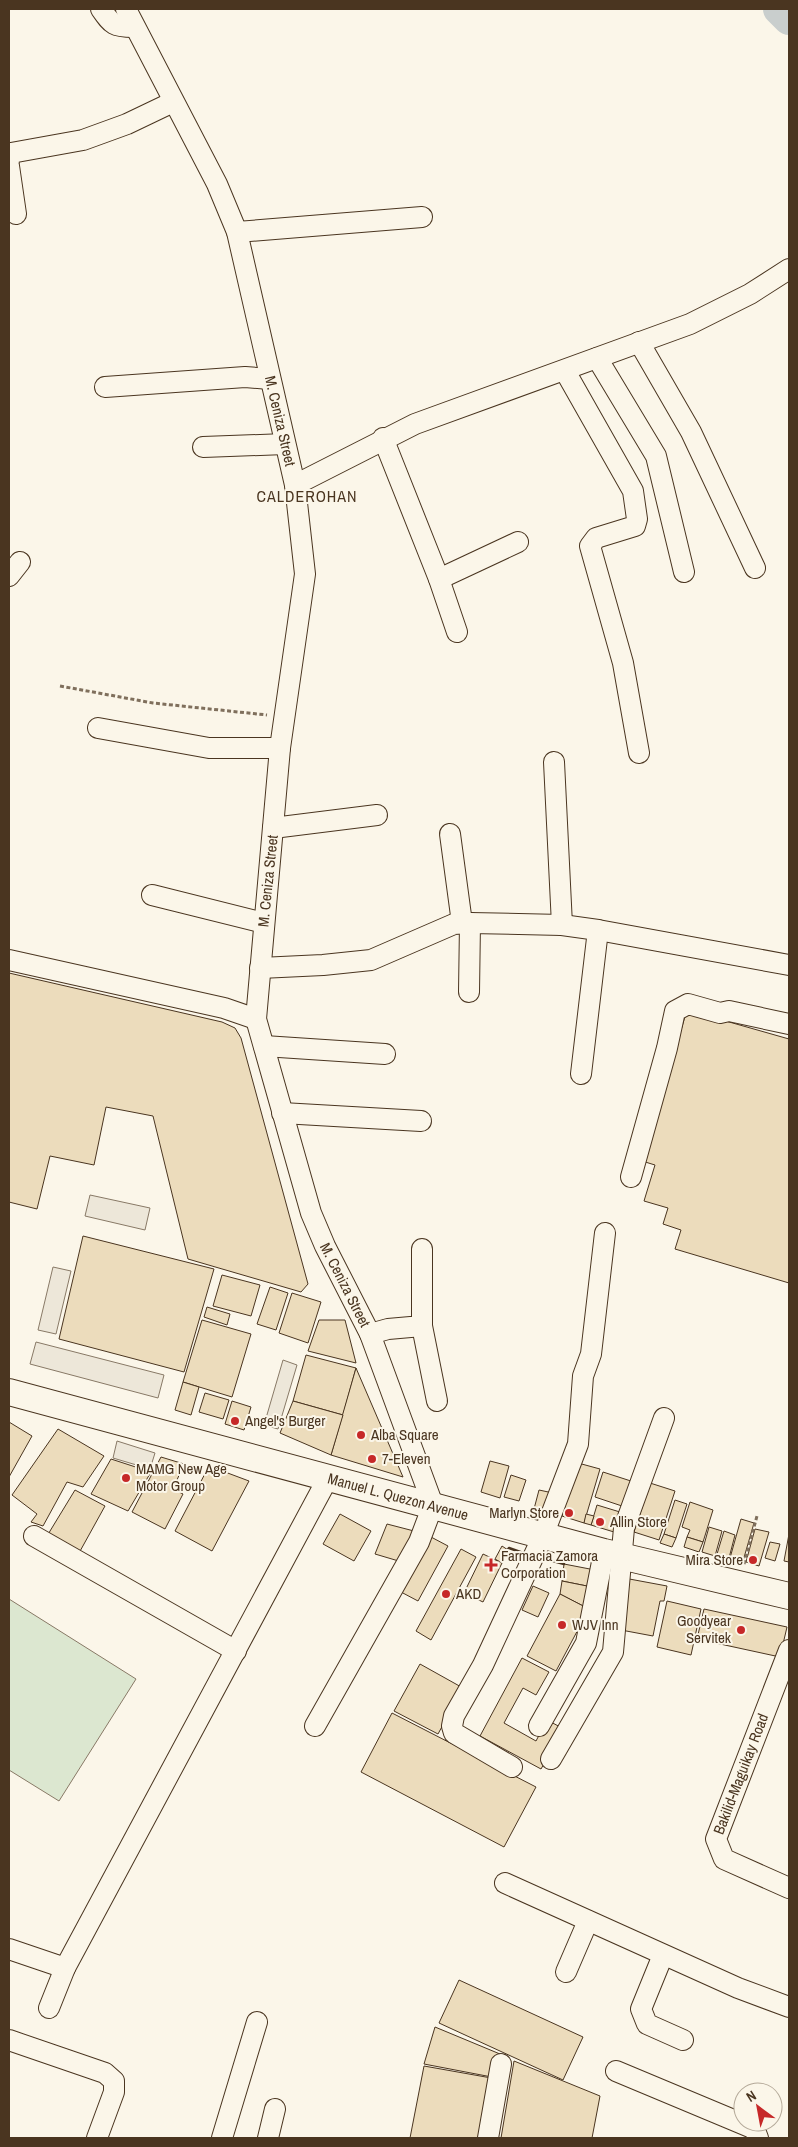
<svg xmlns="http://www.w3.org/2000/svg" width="798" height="2147" font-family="'Archivo Narrow',sans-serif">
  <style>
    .green { fill: #dce7d0; stroke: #887966 }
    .parking { fill: #ede7d9; stroke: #887966 }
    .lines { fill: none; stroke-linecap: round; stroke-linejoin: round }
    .river { stroke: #c9cecd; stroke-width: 32 }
    .building { fill: #ecdcbc; stroke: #4a3520 }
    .minor-casing { stroke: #4a3520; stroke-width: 22 }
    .major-casing { stroke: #4a3520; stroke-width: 28 }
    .path { stroke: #7f6f5c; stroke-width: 3; stroke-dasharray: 4 2.5; stroke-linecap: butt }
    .minor { stroke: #fbf6e9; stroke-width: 20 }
    .major { stroke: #fbf6e9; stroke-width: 26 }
    .wall { stroke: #4a3520; stroke-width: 2.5 }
    .poi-dot { fill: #c62828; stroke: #fbf6e9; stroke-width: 2 }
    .labels { text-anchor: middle; stroke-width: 4; stroke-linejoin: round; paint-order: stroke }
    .street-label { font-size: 15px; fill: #4a3520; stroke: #fbf6e9 }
    .poi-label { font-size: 15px; fill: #4a3520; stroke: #fbf6e9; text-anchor: start }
    .neighbourhood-label { font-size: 16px; letter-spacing: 1px; fill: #4a3520; stroke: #fbf6e9 }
  </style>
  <rect width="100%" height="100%" fill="#fbf6e9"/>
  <!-- green -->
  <path class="green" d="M 9,1599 L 136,1679 L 59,1801 L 9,1770 Z"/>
  <!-- parking -->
  <g class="parking">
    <path d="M 90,1195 L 150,1208 L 145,1230 L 85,1216 Z"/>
    <path d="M 53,1267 L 71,1271 L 56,1334 L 38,1330 Z"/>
    <path d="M 36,1342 L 164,1375 L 158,1398 L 30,1364 Z"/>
    <path d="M 283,1360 L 297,1365 L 278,1429 L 264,1425 Z"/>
    <path d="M 117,1441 L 155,1453 L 150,1469 L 113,1458 Z"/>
  </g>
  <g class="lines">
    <!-- river -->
    <path class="river" d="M 779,9 L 789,19"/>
  </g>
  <!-- building -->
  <g class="building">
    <path d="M 9,973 L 222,1022 L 235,1028 L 241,1038 L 308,1284 L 301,1292 L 188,1259 L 153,1116 L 106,1107 L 94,1165 L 50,1156 L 37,1209 L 9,1202 Z"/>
    <path d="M 687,1010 L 789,1039 L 789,1283 L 675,1249 L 681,1230 L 663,1224 L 668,1208 L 644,1201 L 655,1165 L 642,1161 Z"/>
    <path d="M 83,1236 L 214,1269 L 184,1372 L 59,1339 Z"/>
    <path d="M 222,1275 L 260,1285 L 251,1316 L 213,1306 Z"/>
    <path d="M 270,1287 L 288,1293 L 276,1330 L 257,1324 Z"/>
    <path d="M 292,1293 L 321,1302 L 308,1343 L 279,1333 Z"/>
    <path d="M 207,1307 L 230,1314 L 227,1325 L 204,1317 Z"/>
    <path d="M 202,1320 L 251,1334 L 232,1397 L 183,1382 Z"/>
    <path d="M 319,1320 L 345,1320 L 356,1363 L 308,1351 Z"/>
    <path d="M 306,1355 L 356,1368 L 343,1415 L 293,1401 Z"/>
    <path d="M 356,1368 L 403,1477 L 331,1455 Z"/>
    <path d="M 183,1382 L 199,1387 L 191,1415 L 175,1410 Z"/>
    <path d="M 205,1393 L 229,1400 L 223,1419 L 199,1412 Z"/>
    <path d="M 232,1401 L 251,1407 L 244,1430 L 225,1424 Z"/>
    <path d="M 293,1401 L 343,1415 L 331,1455 L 280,1433 Z"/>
    <path d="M 9,1422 L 32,1436 L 9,1477 Z"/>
    <path d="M 58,1429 L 104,1456 L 83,1487 L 67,1482 L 43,1526 L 31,1522 L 37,1514 L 12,1495 Z"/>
    <path d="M 161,1457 L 184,1464 L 173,1489 L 183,1494 L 165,1529 L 132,1512 Z"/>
    <path d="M 111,1459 L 151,1472 L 128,1511 L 91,1494 Z"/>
    <path d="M 490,1461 L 509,1466 L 500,1498 L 481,1492 Z"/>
    <path d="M 578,1463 L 600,1469 L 584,1523 L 562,1516 Z"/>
    <path d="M 209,1466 L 249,1481 L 212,1551 L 175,1531 Z"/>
    <path d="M 603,1472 L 634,1482 L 625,1507 L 595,1497 Z"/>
    <path d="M 511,1475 L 526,1480 L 519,1501 L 504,1497 Z"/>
    <path d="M 650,1483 L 675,1491 L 659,1540 L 634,1532 Z"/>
    <path d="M 75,1490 L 105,1506 L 79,1553 L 47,1536 Z"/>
    <path d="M 539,1490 L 553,1493 L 548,1513 L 534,1509 Z"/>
    <path d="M 675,1500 L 687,1504 L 676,1538 L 664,1534 Z"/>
    <path d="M 690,1502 L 713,1510 L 703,1542 L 687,1537 L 690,1530 L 682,1527 Z"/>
    <path d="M 597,1505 L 620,1512 L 614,1532 L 591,1525 Z"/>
    <path d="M 340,1514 L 371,1531 L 354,1561 L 323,1544 Z"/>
    <path d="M 586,1514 L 594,1516 L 591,1525 L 584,1523 Z"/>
    <path d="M 741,1519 L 754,1523 L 743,1561 L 730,1558 Z"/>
    <path d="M 387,1524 L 414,1531 L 402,1562 L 375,1554 Z"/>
    <path d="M 709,1527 L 722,1531 L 715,1556 L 702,1552 Z"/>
    <path d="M 755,1529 L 769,1532 L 759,1566 L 746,1562 Z"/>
    <path d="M 724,1531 L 735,1535 L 729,1558 L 717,1554 Z"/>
    <path d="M 664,1534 L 676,1538 L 672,1547 L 660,1543 Z"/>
    <path d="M 789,1534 L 789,1562 L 784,1561 Z"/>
    <path d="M 431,1537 L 448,1546 L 418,1601 L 401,1592 Z"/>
    <path d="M 687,1537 L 703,1542 L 699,1552 L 684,1547 Z"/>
    <path d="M 770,1542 L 780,1544 L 775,1561 L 765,1558 Z"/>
    <path d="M 502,1546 L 508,1550 L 502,1563 L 495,1559 Z"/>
    <path d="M 461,1549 L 476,1557 L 431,1640 L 416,1631 Z"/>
    <path d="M 483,1554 L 502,1563 L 483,1602 L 464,1593 Z"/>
    <path d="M 564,1564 L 595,1570 L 592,1587 L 562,1581 Z"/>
    <path d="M 624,1578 L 667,1586 L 664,1601 L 660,1601 L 653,1636 L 621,1630 Z"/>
    <path d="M 562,1581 L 592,1587 L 589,1609 L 560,1594 Z"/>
    <path d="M 533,1586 L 549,1593 L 538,1617 L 522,1610 Z"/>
    <path d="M 560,1594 L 589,1609 L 556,1671 L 527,1656 Z"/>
    <path d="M 667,1601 L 701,1609 L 691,1655 L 657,1647 Z"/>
    <path d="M 704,1609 L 787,1627 L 780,1657 L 697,1639 Z"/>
    <path d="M 522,1658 L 549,1672 L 536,1695 L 523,1688 L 504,1723 L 536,1741 L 547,1720 L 564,1729 L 541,1769 L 480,1736 Z"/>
    <path d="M 420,1664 L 463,1688 L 438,1734 L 394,1711 Z"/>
    <path d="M 392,1713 L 536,1787 L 504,1847 L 361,1772 Z"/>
    <path d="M 459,1980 L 583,2037 L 563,2080 L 439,2023 Z"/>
    <path d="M 435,2027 L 500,2054 L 497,2078 L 424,2064 Z"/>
    <path d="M 514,2061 L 600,2096 L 592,2138 L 501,2138 Z"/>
    <path d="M 424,2066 L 497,2079 L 486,2138 L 410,2138 Z"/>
  </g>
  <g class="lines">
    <defs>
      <g id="minor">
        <path d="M 101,9 C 112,25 114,27 134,27"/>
        <path d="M 126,9 L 217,184 L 237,232 L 295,485 L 305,574 L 280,748 L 256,1019 L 311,1213 L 325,1246 L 370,1334 L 433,1505 L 419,1542 L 315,1726"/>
        <path d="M 9,160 L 11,153 L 83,140 L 127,124 L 173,102"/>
        <path d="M 9,166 L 16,214"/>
        <path d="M 237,232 L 422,217"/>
        <path d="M 639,342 L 691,432 L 755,568"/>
        <path d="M 597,358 L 656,456 L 684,572"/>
        <path d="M 565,371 L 633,491 L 637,519 L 635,526 L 596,538 L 590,546 L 623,663 L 639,753"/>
        <path d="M 105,387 L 245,377 L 270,379"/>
        <path d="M 383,438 L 439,579 L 457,632"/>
        <path d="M 203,447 L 285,444"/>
        <path d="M 295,485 L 415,424 L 690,324 L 750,294 L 789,269"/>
        <path d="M 9,576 L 20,562"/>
        <path d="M 439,579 L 518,542"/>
        <path d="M 98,728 L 209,748 L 280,748"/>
        <path d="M 554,762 L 562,925"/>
        <path d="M 273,828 L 377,815"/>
        <path d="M 450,834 L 462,923"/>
        <path d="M 152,895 L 264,923"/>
        <path d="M 9,960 L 224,1008 L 256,1019"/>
        <path d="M 260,968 L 323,965 L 371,960 L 454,924 L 470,923 L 562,925 L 598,930 L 789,965"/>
        <path d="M 469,992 L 470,923"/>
        <path d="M 264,1046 L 385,1054"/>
        <path d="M 581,1074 L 598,930"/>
        <path d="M 282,1113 L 421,1121"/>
        <path d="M 631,1177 L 667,1048 L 675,1011 L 688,1004 L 720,1013 L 729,1011 L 789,1024"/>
        <path d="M 422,1326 L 437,1401"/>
        <path d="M 370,1334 L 388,1329 L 422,1326 L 422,1249"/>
        <path d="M 34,1536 L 236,1651"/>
        <path d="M 789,1650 L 716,1839 L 724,1859 L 789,1888"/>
        <path d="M 539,1726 L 586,1643 L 604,1552"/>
        <path d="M 551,1759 L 613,1652 L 624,1528 L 664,1418"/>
        <path d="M 512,1767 L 454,1733 L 452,1726 L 454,1716 L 483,1665 L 543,1536 L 578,1444 L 583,1376 L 591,1354 L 605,1233"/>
        <path d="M 505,1883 L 738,1988 L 789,2007"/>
        <path d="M 9,1949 L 65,1968"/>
        <path d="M 663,1955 L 641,2009 L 647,2024 L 683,2040"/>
        <path d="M 566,1972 L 588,1921"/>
        <path d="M 49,2008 L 65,1968 L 328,1478"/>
        <path d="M 9,2040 L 105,2073 L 114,2081 L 114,2092 L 97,2138"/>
        <path d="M 616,2071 L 750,2127 L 755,2130 L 758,2138"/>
        <path d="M 222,2138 L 257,2022"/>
        <path d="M 268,2138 L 275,2109"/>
        <path d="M 488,2138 L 501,2064"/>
      </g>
      <path id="major" d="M 9,1392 L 604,1552 L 789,1596"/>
    </defs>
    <!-- minor casing -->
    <use href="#minor" class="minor-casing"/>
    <!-- major casing -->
    <use href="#major" class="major-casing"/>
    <!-- path -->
    <g class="path">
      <path d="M 60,686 L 153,703 L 267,715"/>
      <path d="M 744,1564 L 757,1516"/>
    </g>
    <!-- minor -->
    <use href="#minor" class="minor"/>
    <!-- major -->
    <use href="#major" class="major"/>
    <!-- wall -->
    <g class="wall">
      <path d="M 507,1551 L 509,1548 L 526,1554"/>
      <path d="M 538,1557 L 564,1564"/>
    </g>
  </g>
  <!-- markers -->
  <g class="poi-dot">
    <circle cx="235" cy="1421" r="5"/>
    <circle cx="361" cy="1435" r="5"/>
    <circle cx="372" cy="1459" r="5"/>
    <circle cx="126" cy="1478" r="5"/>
    <circle cx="569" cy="1513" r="5"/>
    <circle cx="600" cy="1522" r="5"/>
    <circle cx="753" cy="1560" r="5"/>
    <path d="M488.5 1557.5h5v5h5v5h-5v5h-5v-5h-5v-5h5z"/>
    <circle cx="446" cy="1594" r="5"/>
    <circle cx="562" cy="1625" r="5"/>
    <circle cx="741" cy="1630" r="5"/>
  </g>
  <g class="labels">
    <!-- street labels -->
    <g class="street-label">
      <text transform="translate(280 421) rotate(77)" y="5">M. Ceniza Street</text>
      <text transform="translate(268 881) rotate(-84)" y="5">M. Ceniza Street</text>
      <text transform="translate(345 1285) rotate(63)" y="5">M. Ceniza Street</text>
      <text transform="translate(398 1497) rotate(15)" y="5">Manuel L. Quezon Avenue</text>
      <text transform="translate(741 1774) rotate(-69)" y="5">Bakilid-Maguikay Road</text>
    </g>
    <!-- poi labels -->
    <g class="poi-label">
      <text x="245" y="1426">Angel's Burger</text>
      <text x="371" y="1440">Alba Square</text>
      <text x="382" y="1464">7-Eleven</text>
      <text x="136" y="1474">MAMG New Age<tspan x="136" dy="17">Motor Group</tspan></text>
      <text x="559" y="1518" text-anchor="end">Marlyn Store</text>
      <text x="610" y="1527">Allin Store</text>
      <text x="501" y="1561">Farmacia Zamora<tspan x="501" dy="17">Corporation</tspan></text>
      <text x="743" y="1565" text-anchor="end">Mira Store</text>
      <text x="456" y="1599">AKD</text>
      <text x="731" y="1626" text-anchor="end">Goodyear<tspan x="731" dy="17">Servitek</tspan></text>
      <text x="572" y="1630">WJV Inn</text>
    </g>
    <!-- neighbourhood labels -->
    <g class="neighbourhood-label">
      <text x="307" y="502">CALDEROHAN</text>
    </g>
  </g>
  <!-- border -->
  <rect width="798" height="2147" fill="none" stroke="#4a3520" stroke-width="20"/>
  <!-- north arrow -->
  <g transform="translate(758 2107) rotate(328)"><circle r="24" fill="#fbf6e9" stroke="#b4a999"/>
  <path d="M0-4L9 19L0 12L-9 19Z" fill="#c62828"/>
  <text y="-8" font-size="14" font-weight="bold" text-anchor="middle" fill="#4a3520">N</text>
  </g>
</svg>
